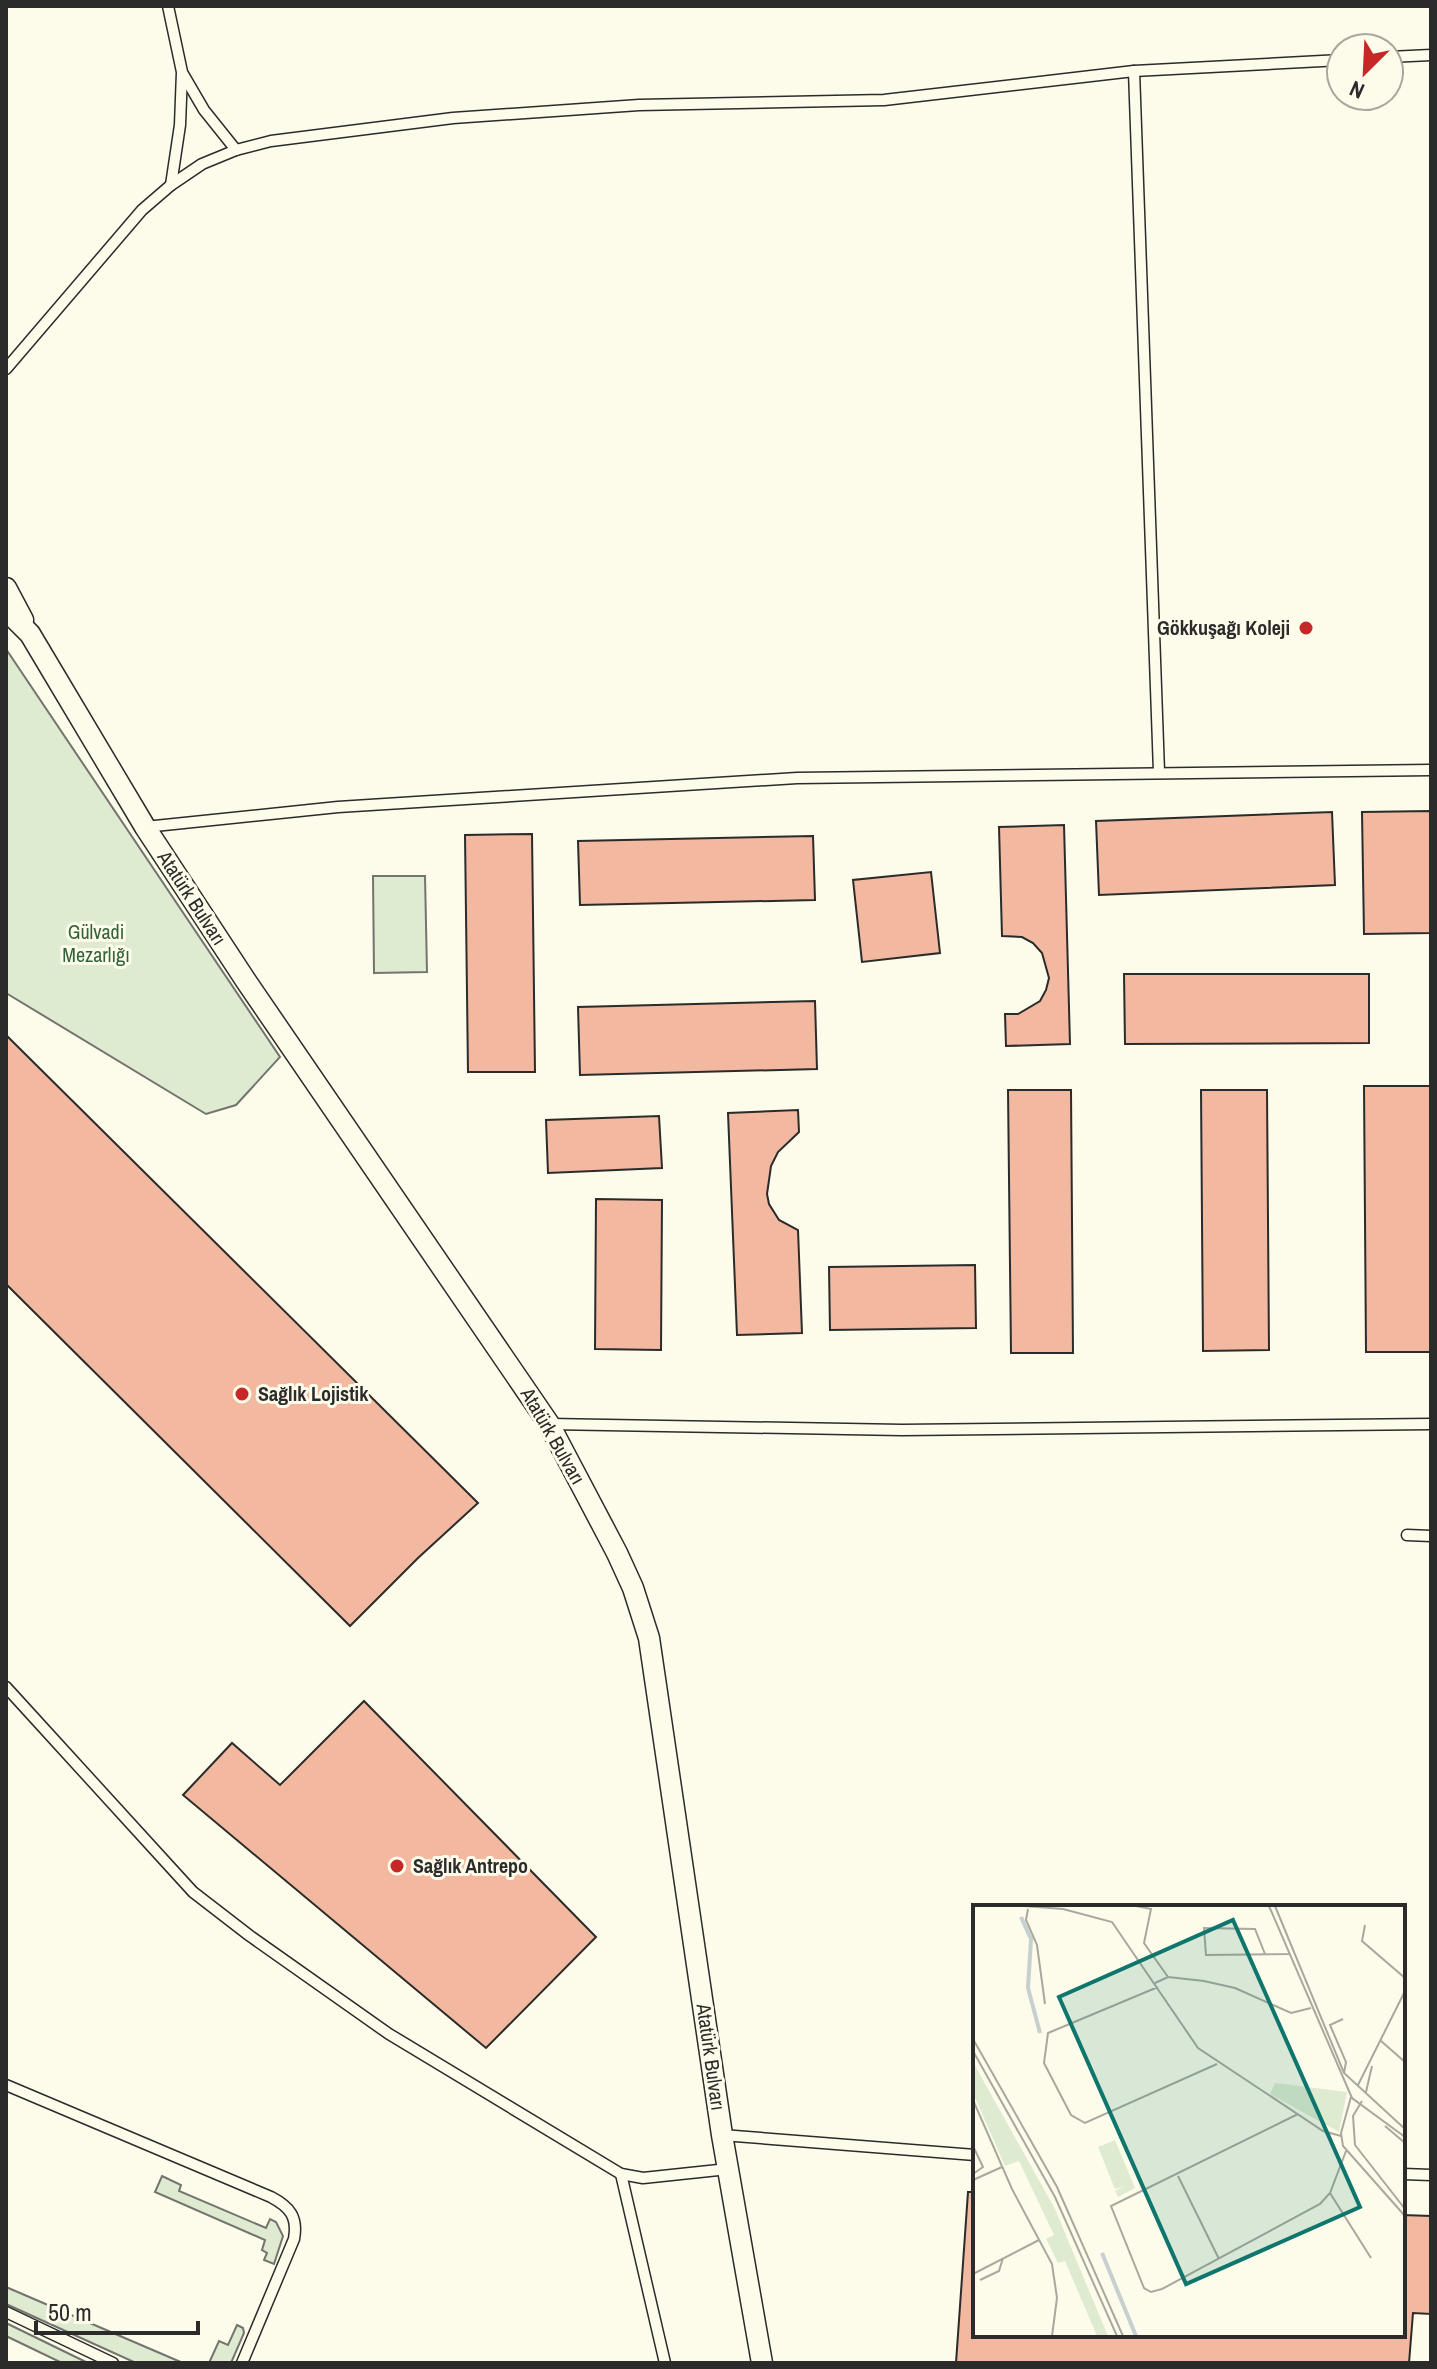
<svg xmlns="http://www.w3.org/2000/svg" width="1437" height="2369" font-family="'Archivo Narrow',sans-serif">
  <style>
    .green { fill: #deebd1; stroke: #74746e; stroke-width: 2 }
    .building { fill: #f2b8a0; stroke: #2b2b2b; stroke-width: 2 }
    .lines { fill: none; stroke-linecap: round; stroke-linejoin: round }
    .lane-casing { stroke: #2b2b2b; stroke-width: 13 }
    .street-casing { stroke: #2b2b2b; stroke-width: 23 }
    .lane { stroke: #fdfbea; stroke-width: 10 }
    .street { stroke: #fdfbea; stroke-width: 20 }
    .poi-dot { fill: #c62828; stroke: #fdfbea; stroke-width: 3 }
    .labels { text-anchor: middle; stroke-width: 6; stroke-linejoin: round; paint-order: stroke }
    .poi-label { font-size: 20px; font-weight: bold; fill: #2b2b2b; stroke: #fdfbea; text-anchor: start }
    .street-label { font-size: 20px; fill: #2b2b2b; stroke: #fdfbea }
    .park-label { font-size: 20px; fill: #34623c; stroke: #fdfbea }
    .inset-river { fill: none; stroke: #c7d0d0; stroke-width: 4 }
    .inset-road { fill: none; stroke: #a9a89e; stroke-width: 2 }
    .view { fill: #0f766e; fill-opacity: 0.15; stroke: #0f766e; stroke-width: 4 }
    .inset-edge { fill: none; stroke: #2b2b2b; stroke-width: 4 }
  </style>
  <rect width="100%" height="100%" fill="#fdfbea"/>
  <!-- green -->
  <g class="green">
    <path d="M 6,649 L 280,1057 L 236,1105 L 206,1114 L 6,993 Z"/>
    <path d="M 373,876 L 425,876 L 427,972 L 374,973 Z"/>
    <path d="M 162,2176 L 181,2185 L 179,2191 L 266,2228 L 270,2219 L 276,2222 L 283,2236 L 274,2264 L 264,2260 L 267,2253 L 262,2250 L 265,2240 L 155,2192 Z"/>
    <path d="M 6,2287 L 183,2363 L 136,2363 L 6,2304 Z"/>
    <path d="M 6,2323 L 88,2363 L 62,2363 L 6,2336 Z"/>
    <path d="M 237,2325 L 243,2328 L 244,2333 L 231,2363 L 209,2363 L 219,2341 L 228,2345 Z"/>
  </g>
  <!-- building -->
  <g class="building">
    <path d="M 1430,811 L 1431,933 L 1364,934 L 1362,812 Z"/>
    <path d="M 1332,812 L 1335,885 L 1099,895 L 1096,821 Z"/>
    <path d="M 1064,825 L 1070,1044 L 1006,1046 L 1005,1014 L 1018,1014 L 1040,1001 L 1046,990 L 1049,978 L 1042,953 L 1033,943 L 1022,937 L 1002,936 L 999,827 Z"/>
    <path d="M 532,834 L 535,1072 L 468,1072 L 465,835 Z"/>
    <path d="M 813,836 L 815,900 L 580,905 L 578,841 Z"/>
    <path d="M 931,872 L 940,953 L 862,962 L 853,880 Z"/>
    <path d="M 1124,974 L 1369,974 L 1369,1043 L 1125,1044 Z"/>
    <path d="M 815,1001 L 817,1069 L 580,1075 L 578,1007 Z"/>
    <path d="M 6,1035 L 478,1503 L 418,1558 L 350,1626 L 6,1284 Z"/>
    <path d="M 1364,1086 L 1431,1086 L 1431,1352 L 1366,1352 Z"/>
    <path d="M 1008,1090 L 1071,1090 L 1073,1353 L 1011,1353 Z"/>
    <path d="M 1201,1090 L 1267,1090 L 1269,1350 L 1203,1351 Z"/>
    <path d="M 798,1110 L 799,1132 L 778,1152 L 771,1166 L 767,1194 L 769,1204 L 779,1220 L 798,1230 L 802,1333 L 737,1335 L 728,1113 Z"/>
    <path d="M 659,1116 L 662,1168 L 548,1173 L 546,1120 Z"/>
    <path d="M 596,1199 L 662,1200 L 661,1350 L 595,1349 Z"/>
    <path d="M 975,1265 L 976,1328 L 830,1330 L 829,1267 Z"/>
    <path d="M 364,1701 L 596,1937 L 486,2048 L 183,1795 L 232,1743 L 280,1785 Z"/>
    <path d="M 968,2192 L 975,2192 L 975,2335 L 1403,2335 L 1403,2215 L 1431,2216 L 1431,2314 L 1413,2313 L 1409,2363 L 956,2363 Z"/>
  </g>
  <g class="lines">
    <defs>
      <g id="lane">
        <path d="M 168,6 L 182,72 L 180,125 L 171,185"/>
        <path d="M 1389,57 L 1431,55"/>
        <path d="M 1134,71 L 1159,772"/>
        <path d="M 183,74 L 204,110 L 236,150"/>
        <path d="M 6,369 L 142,210 L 171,185 L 202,164 L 236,150 L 271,141 L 453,118 L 639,105 L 884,100 L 1134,71 L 1341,60"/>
        <path d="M 145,827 L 338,807 L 797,778 L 1431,770"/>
        <path d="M 549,1424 L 902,1430 L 1431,1424"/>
        <path d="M 1407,1535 L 1431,1536"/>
        <path d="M 6,1687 L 193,1892 L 250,1936 L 389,2034 L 621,2174 L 643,2178 L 728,2169"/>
        <path d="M 6,2085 L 271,2197 C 290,2207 298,2217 294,2239 L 242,2363"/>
        <path d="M 722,2135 L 975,2155"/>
        <path d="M 621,2174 L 665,2363"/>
        <path d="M 1403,2174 L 1431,2175"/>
        <path d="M 6,2312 L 113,2363"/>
      </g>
      <g id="street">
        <path d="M 6,588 L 23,620"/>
        <path d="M 6,610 L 30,634 L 145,827 L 246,981 L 549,1424 L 617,1553 L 633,1588 L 649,1638 L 722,2135 L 762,2363"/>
      </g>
    </defs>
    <!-- lane casing -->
    <use href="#lane" class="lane-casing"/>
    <!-- street casing -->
    <use href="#street" class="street-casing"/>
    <!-- lane -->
    <use href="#lane" class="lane"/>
    <!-- street -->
    <use href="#street" class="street"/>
  </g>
  <!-- markers -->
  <g class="poi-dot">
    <circle cx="1306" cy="628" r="8"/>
    <circle cx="242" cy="1394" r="8"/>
    <circle cx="397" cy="1866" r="8"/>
  </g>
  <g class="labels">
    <!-- poi labels -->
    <g class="poi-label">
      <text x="1290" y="635" text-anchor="end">Gökkuşağı Koleji</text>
      <text x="258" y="1401">Sağlık Lojistik</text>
      <text x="413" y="1873">Sağlık Antrepo</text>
    </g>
    <!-- street labels -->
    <g class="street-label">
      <text transform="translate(192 898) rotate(57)" y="7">Atatürk Bulvarı</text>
      <text transform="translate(553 1436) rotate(60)" y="7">Atatürk Bulvarı</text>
      <text transform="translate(711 2057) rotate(82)" y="7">Atatürk Bulvarı</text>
    </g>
    <!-- park labels -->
    <g class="park-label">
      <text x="96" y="939">Gülvadi<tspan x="96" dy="23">Mezarlığı</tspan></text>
    </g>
  </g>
  <!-- overview -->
  <g transform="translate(973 1905)">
    <rect width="432" height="432" fill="#fdfbea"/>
    <path d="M 0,157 L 82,304 L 135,431 L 124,431 L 92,356 L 85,358 L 73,334 L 81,330 L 46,256 L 32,261 L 0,188 ZM 302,178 L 374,187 L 366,227 L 297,189 ZM 142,235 L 162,283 L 145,292 L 142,286 L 152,281 L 142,284 L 125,242 Z" fill="#deebd1"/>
    <path class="inset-river" d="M 48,12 L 58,34 L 55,83 L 67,128M 129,348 L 163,431"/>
    <path class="inset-road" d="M 51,1 L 90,4 L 139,17 L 225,143 L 350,226 L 368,231M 163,1 L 178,4 L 171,38 L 195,72M 296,1 L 379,193 L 432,232M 302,1 L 371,168 L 432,224M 55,4 L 53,15 L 64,40 L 72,99M 392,20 L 389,36 L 432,73M 292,49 L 282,24 L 231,23 L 233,50 L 316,49M 182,78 L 195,72 L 231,76 L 262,83 L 318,108 L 338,103M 185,82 L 75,128 L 71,158 L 98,210 L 112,218 L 244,159M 370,114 L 357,120 L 373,157 L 371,168M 0,134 L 84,282 L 150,431M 408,136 L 432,157M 0,146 L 82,292 L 144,431M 385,180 L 432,86M 393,187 L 399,161M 378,192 L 368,228 L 370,241 L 432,311M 0,195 L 39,284 L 79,359 L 84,393 L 79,431M 389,196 L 380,211 L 382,240 L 432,304M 325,209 L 138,301 L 171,383 L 178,387 L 189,384 L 347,299 L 357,288 L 373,246M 412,221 L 432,238M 0,241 L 10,262 L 0,269M 205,271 L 246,354M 0,275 L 29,262M 357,288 L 398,353M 0,369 L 66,335M 7,375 L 26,366 L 30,353"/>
    <path class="view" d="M 260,15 L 387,302 L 213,379 L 86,92 Z"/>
    <rect width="432" height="432" class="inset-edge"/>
  </g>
  <!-- border -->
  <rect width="1437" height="2369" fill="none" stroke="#2b2b2b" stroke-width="16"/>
  <!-- north arrow -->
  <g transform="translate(1365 72) rotate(204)"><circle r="38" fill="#fdfbea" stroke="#a9a89e" stroke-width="2"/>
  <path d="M0-6L14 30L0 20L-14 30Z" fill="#c62828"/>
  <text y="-12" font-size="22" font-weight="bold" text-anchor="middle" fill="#2b2b2b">N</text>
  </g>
  <!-- scale -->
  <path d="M36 2321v12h162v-12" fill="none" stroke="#2b2b2b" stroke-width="4"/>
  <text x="48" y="2321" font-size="24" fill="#2b2b2b" stroke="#fdfbea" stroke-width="6" paint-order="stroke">50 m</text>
</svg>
